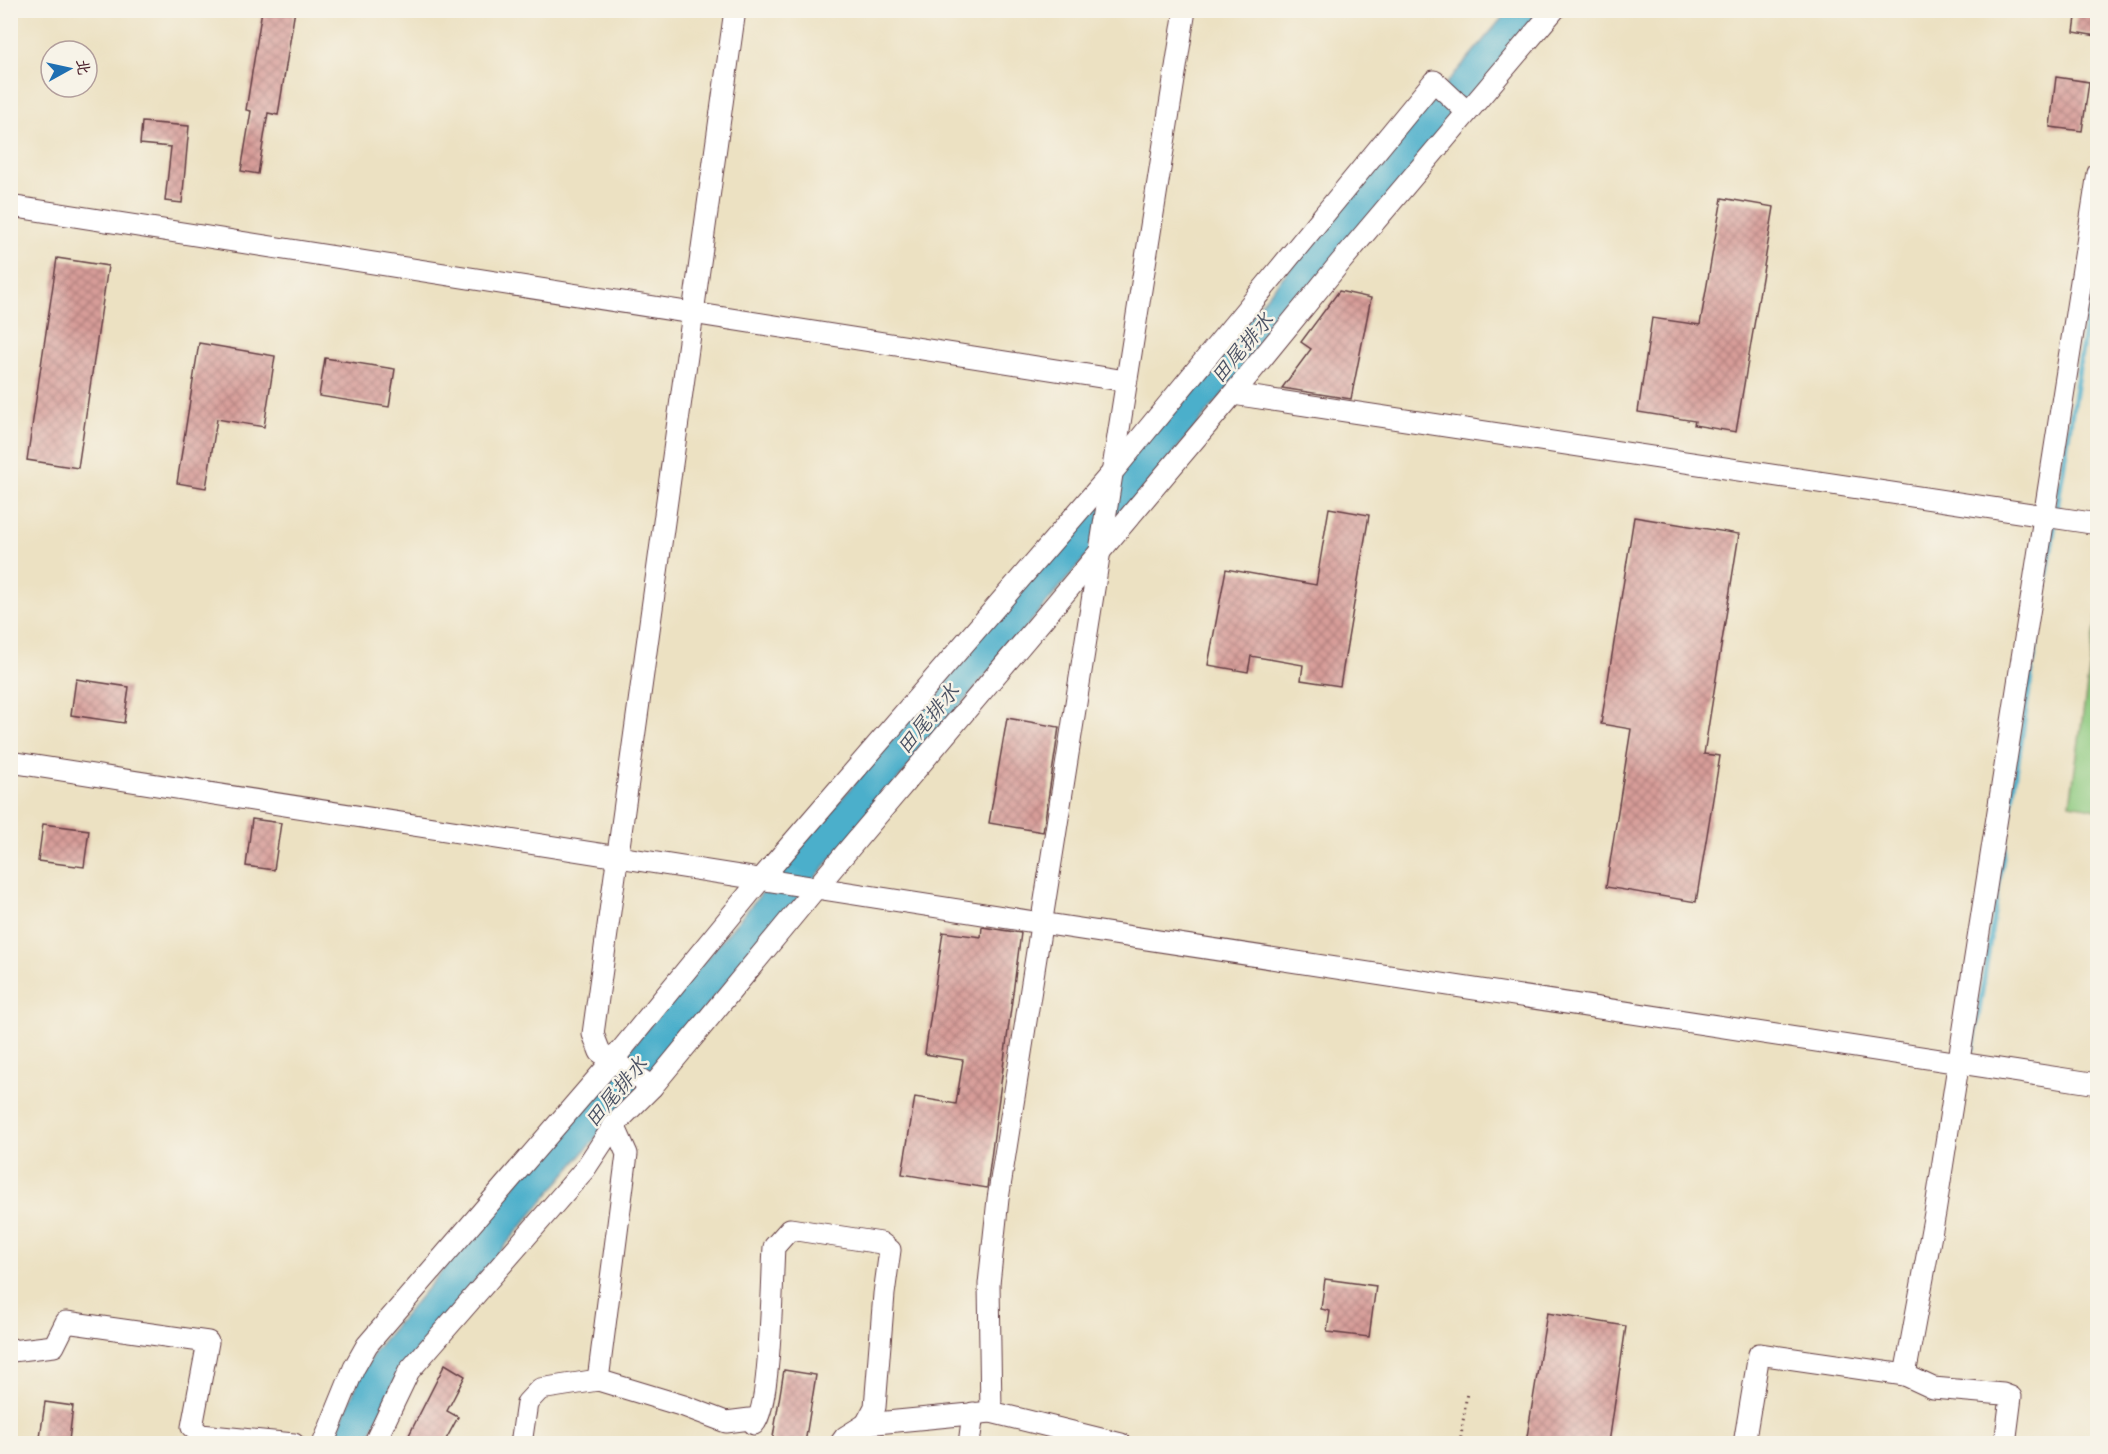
<svg xmlns="http://www.w3.org/2000/svg" width="2108" height="1454" font-family="Dekko,'LXGW WenKai TC',sans-serif">
  <style>
    .grass { fill: #8cc97e; stroke: #6b7454; stroke-width: 1.5 }
    .water { fill: #4bafcb; stroke: #4a677b; stroke-width: 1.5 }
    .lines { fill: none; stroke-linecap: round; stroke-linejoin: round }
    .stream { stroke: #4bafcb; stroke-width: 5 }
    .building { fill: url(#building-cross-hatch) }
    .minor-casing { stroke: #623c42; stroke-width: 23 }
    .path { stroke: #623c42; stroke-width: 3; stroke-dasharray: 1.5 4.5; stroke-linecap: butt }
    .minor { stroke: #fff; stroke-width: 21 }
    .labels { text-anchor: middle; stroke-width: 5; stroke-linejoin: round; paint-order: stroke }
    .water-label { font-size: 21px; font-style: italic; fill: #4a5163; stroke: #f7f3e8 }
  </style>
  <defs>
    <pattern id="building-cross-hatch" width="8" height="8" patternUnits="userSpaceOnUse" patternTransform="scale(1.5)"><rect width="8" height="8" fill="#d79d99"/><path d="M0 0l8 8M0 8l8-8" fill="none" stroke="#b07f7d"/></pattern>
  </defs>
  <rect width="100%" height="100%" fill="#f7f3e8"/>
  <filter id="ink" filterUnits="userSpaceOnUse"><feTurbulence type="fractalNoise" baseFrequency=".0167" numOctaves="2"/><feDisplacementMap in="SourceGraphic" scale="12" xChannelSelector="R" yChannelSelector="G"/><feConvolveMatrix kernelMatrix="1 2 1 2 8 2 1 2 1" color-interpolation-filters="sRGB"/></filter>
  <filter id="wash" filterUnits="userSpaceOnUse"><feTurbulence type="fractalNoise" baseFrequency=".008" numOctaves="4" result="noise"/><feDisplacementMap in="SourceGraphic" scale="24" xChannelSelector="R" yChannelSelector="G"/><feGaussianBlur stdDeviation="1.35" result="paint"/><feColorMatrix in="noise" values="0 0 0 0 0 0 0 0 0 0 0 0 0 0 0 0 0 1.4 0 .05"/><feComposite in="paint" operator="in"/></filter>
  <g filter="url(#wash)">
    <rect width="100%" height="100%" fill="#ece1c2"/>
    <!-- grass -->
    <path class="grass" d="M 2097,615 L 2098,809 L 2097,809 L 2070,804 Z"/>
    <!-- water -->
    <path class="water" d="M 1508,11 L 1546,11 L 401,1369 L 366,1443 L 331,1444 L 361,1375 L 376,1349 Z"/>
    <g class="lines">
      <!-- stream -->
      <g class="stream">
        <path d="M 2056,514 L 2098,247"/>
        <path d="M 1973,1049 L 2055,523"/>
      </g>
    </g>
    <g id="blocks">
      <!-- building -->
      <g class="building">
        <path d="M 262,10 L 295,10 L 278,115 L 268,113 L 258,174 L 241,171 L 251,111 L 246,110 Z"/>
        <path d="M 2077,10 L 2097,10 L 2097,36 L 2074,32 Z"/>
        <path d="M 2056,77 L 2089,82 L 2082,131 L 2050,127 Z"/>
        <path d="M 142,122 L 189,126 L 182,203 L 165,201 L 171,147 L 140,144 Z"/>
        <path d="M 1722,198 L 1774,207 L 1736,432 L 1694,425 L 1695,421 L 1638,412 L 1652,318 L 1700,325 Z"/>
        <path d="M 57,258 L 108,266 L 78,468 L 27,460 Z"/>
        <path d="M 1339,291 L 1371,298 L 1351,399 L 1282,388 L 1311,349 L 1301,342 Z"/>
        <path d="M 199,343 L 275,356 L 264,427 L 217,419 L 206,488 L 177,483 Z"/>
        <path d="M 325,358 L 395,369 L 389,407 L 319,396 Z"/>
        <path d="M 1329,508 L 1369,515 L 1340,686 L 1301,680 L 1303,665 L 1251,656 L 1248,672 L 1208,665 L 1226,569 L 1316,585 Z"/>
        <path d="M 1634,517 L 1739,534 L 1704,754 L 1720,756 L 1696,902 L 1606,887 L 1631,729 L 1601,724 Z"/>
        <path d="M 76,679 L 129,687 L 124,723 L 71,715 Z"/>
        <path d="M 1007,718 L 1059,727 L 1043,832 L 989,823 Z"/>
        <path d="M 252,819 L 281,823 L 274,870 L 246,866 Z"/>
        <path d="M 43,824 L 89,830 L 84,867 L 38,861 Z"/>
        <path d="M 982,927 L 1021,933 L 987,1188 L 902,1174 L 915,1097 L 956,1104 L 963,1060 L 925,1054 L 943,932 L 981,937 Z"/>
        <path d="M 1325,1279 L 1376,1286 L 1369,1337 L 1327,1332 L 1330,1311 L 1321,1309 Z"/>
        <path d="M 1547,1313 L 1626,1326 L 1609,1443 L 1526,1443 Z"/>
        <path d="M 445,1364 L 465,1376 L 447,1411 L 458,1417 L 444,1443 L 405,1443 Z"/>
        <path d="M 784,1370 L 816,1375 L 805,1443 L 772,1443 Z"/>
        <path d="M 45,1402 L 73,1406 L 69,1441 L 40,1438 Z"/>
      </g>
    </g>
  </g>
  <g filter="url(#ink)">
    <use href="#blocks" fill-opacity="0" stroke="#623c42" stroke-width="1.5"/>
    <g class="lines">
      <defs>
        <g id="minor">
          <path d="M 10,206 L 1126,381"/>
          <path d="M 1233,394 L 2098,524"/>
          <path d="M 10,762 L 1041,923 L 2098,1084"/>
          <path d="M 652,1087 L 600,1052 L 593,1034 L 735,10"/>
          <path d="M 10,1348 L 12,1351 L 54,1346 L 66,1322 L 208,1342 L 192,1427 L 201,1435 L 294,1444"/>
          <path d="M 1905,1375 L 1933,1388 L 2003,1394 L 2011,1397 L 2005,1444"/>
          <path d="M 598,1380 L 627,1154 L 614,1125"/>
          <path d="M 991,1412 L 989,1284 L 998,1199 L 1185,10"/>
          <path d="M 323,1444 L 354,1368 L 367,1345 L 613,1060 L 761,879 L 1115,469 L 1434,81 L 1467,112"/>
          <path d="M 374,1444 L 409,1371 L 585,1169 L 614,1125 L 652,1087 L 816,888 L 1233,394 L 1339,264 L 1554,10"/>
          <path d="M 521,1444 L 527,1403 L 540,1389 L 598,1380 L 684,1406 L 726,1422 L 750,1419 L 754,1424 C 771,1408 772,1278 774,1247 L 790,1229 L 881,1243 L 890,1250 L 884,1294 L 875,1407 L 866,1424"/>
          <path d="M 840,1444 L 845,1437 L 866,1424 L 991,1412 L 1121,1444"/>
          <path d="M 969,1444 L 973,1413"/>
          <path d="M 1744,1444 L 1759,1354 L 1905,1375 L 1935,1213 L 2098,173"/>
        </g>
      </defs>
      <!-- minor casing -->
      <use href="#minor" class="minor-casing"/>
      <!-- path -->
      <path class="path" d="M 1460,1444 L 1467,1392"/>
      <!-- minor -->
      <use href="#minor" class="minor"/>
    </g>
  </g>
  <g class="labels">
    <!-- water labels -->
    <g class="water-label">
      <text transform="translate(1242 348) rotate(-50)" y="7">田尾排水</text>
      <text transform="translate(928 719) rotate(-50)" y="7">田尾排水</text>
      <text transform="translate(616 1092) rotate(-50)" y="7">田尾排水</text>
    </g>
  </g>
  <!-- margin -->
  <rect width="2108" height="1454" fill="none" stroke="#f7f3e8" stroke-width="36"/>
  <!-- north arrow -->
  <g transform="translate(69 69) rotate(82)"><circle r="28" fill="#f7f3e8" stroke="#b29e9c" stroke-width="1.5"/>
  <path d="M0-4.5L10 22L0 15L-10 22Z" fill="#1f6fb2"/>
  <text y="-9" font-size="16" font-weight="bold" text-anchor="middle" fill="#4a1f2b">北</text>
  </g>
</svg>
